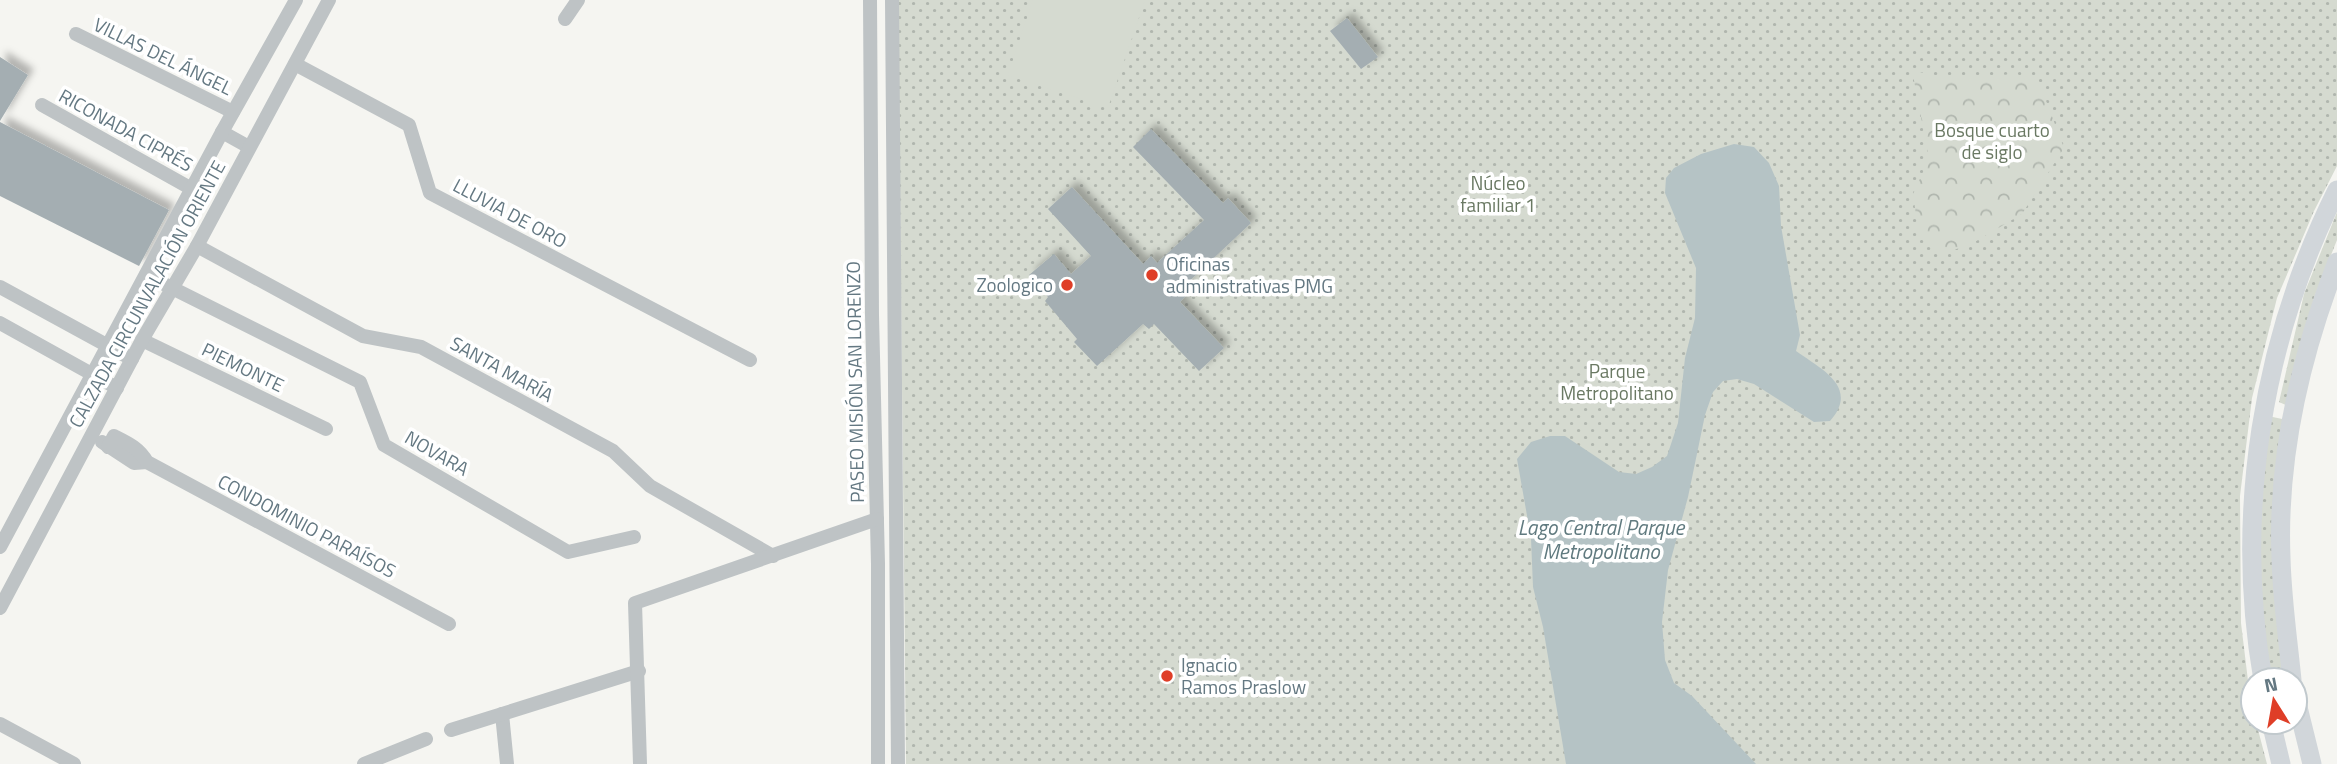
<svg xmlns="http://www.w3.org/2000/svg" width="2337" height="764" font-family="'Titillium Web',sans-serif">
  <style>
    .green { fill: url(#green-dots) }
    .forest { fill: url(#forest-crowns) }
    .pitch { fill: #d5dad0 }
    .water { fill: #b5c3c5 }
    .building { fill: #a4aeb2; filter: url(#shadow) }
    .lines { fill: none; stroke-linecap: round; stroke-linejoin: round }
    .street { stroke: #bec3c5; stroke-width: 14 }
    .secondary { stroke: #d1d6da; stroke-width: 19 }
    .poi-dot { fill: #df3e27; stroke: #fff; stroke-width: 2.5 }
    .labels { text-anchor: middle; stroke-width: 7; stroke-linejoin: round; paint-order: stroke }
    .street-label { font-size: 19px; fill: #647882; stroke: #fff }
    .park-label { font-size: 19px; fill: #6a7963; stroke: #fff }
    .poi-label { font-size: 19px; fill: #647882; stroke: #fff; text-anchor: start }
    .water-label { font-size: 21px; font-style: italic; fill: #607a7f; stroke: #fff }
  </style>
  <defs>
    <pattern id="green-dots" width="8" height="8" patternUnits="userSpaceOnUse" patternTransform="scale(1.75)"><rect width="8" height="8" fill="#d5dad0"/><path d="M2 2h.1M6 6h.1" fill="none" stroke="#b0b6ae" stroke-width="1.8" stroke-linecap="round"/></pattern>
    <pattern id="forest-crowns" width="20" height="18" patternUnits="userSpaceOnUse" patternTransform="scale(1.75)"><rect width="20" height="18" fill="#d5dad0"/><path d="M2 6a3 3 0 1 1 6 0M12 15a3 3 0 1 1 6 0" fill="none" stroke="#b0b6ae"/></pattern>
    <filter id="shadow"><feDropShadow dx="6" dy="-6" stdDeviation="3.5" flood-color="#0004"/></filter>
  </defs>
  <rect width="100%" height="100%" fill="#f5f5f1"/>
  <!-- green -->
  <g class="green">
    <path d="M 898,0 L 2337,0 L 2337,166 L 2314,211 L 2277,298 L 2252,398 L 2240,496 L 2241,623 L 2253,722 L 2256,722 L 2267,764 L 906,764 Z"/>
    <path d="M 2337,212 L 2337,240 L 2314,298 L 2288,406 L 2279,402 L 2304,294 Z"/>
    <path d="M 2268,416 L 2287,420 L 2288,680 L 2268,680 L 2255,578 Z"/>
  </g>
  <!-- forest -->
  <path class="forest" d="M 1912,70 L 1946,79 L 2016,74 L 2035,80 L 2045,98 L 2064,148 L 2022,214 L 1973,243 L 1943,254 L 1918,229 L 1913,194 L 1929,159 Z"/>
  <!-- pitch -->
  <path class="pitch" d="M 1033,0 L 1145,0 L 1108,108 L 1008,75 Z"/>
  <!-- water -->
  <path class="water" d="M 1734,144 L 1754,147 L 1769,163 L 1779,186 L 1781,226 L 1800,335 L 1796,351 C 1821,369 1860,387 1830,421 L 1814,422 L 1754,384 L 1737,379 L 1723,381 L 1713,392 L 1705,415 L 1688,497 L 1668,570 L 1662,622 L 1665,660 L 1674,683 L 1692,696 L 1756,764 L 1566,764 L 1543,627 L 1533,587 L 1531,538 L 1517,459 L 1531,442 L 1550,436 L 1565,436 L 1619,472 L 1636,474 L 1652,467 L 1667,456 L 1678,423 L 1685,358 L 1695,318 L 1696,268 L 1665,193 L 1666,178 L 1674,168 L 1701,154 Z"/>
  <!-- building -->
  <g class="building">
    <path d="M 1347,18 L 1378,57 L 1361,69 L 1330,31 Z"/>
    <path d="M 0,57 L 28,75 L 0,121 Z"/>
    <path d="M 0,122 L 169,210 L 139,266 L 0,196 Z"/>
    <path d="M 1151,129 L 1223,203 L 1228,198 L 1251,223 L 1182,288 L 1188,294 L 1180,302 L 1224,348 L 1199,371 L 1154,324 L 1149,329 L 1143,324 L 1097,366 L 1074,342 L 1077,339 L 1045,301 L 1048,297 L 1029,275 L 1054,254 L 1071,274 L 1091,256 L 1048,209 L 1072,187 L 1143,264 L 1151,256 L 1157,263 L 1204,220 L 1133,147 Z"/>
  </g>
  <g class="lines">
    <!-- street -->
    <g class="street">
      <path d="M 870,0 L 872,315 L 878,564 L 878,764"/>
      <path d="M 892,0 L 898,764"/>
      <path d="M 565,19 L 578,0"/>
      <path d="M 76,34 L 233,112"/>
      <path d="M 295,64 L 409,125 L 430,193 L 750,360"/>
      <path d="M 42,105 L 192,189"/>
      <path d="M 222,132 L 249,147"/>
      <path d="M 197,246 L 363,336 L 421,347 L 613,451 L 650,486 L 773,556"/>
      <path d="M 146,275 L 360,382 L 384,445 L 568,552 L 634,537"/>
      <path d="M 0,287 L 132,359"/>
      <path d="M 0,323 L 117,388"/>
      <path d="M 142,340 L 326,429"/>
      <path d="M 102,442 L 134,463 L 147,462"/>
      <path d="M 108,447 L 114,436 C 128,443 139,448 147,462 L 449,624"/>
      <path d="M 0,547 L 222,132 L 296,0"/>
      <path d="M 0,608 L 142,340 L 197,246 L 329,0"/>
      <path d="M 502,714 L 507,764"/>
      <path d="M 0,724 L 74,764"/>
      <path d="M 451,730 L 639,671"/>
      <path d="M 364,764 L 426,739"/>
      <path d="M 640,764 L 635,603 L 877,519"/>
    </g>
    <!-- secondary -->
    <g class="secondary">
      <path d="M 2263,680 C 2234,514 2262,340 2337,190"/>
      <path d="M 2292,680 C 2288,640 2282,599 2281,558 C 2277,458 2301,355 2337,262"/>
      <path d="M 2295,695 L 2312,764"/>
      <path d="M 2271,722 L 2281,764"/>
    </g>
  </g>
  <!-- markers -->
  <g class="poi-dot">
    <circle cx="1152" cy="275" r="7"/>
    <circle cx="1067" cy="285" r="7"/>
    <circle cx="1167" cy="676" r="7"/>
  </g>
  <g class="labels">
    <!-- street labels -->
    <g class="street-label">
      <text transform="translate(163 56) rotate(26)" y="7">VILLAS DEL ÁNGEL</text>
      <text transform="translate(126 130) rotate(29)" y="7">RICONADA CIPRÉS</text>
      <text transform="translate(510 213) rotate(28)" y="7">LLUVIA DE ORO</text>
      <text transform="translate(147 294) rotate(-61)" y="7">CALZADA CIRCUNVALACIÓN ORIENTE</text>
      <text transform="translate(243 367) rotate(26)" y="7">PIEMONTE</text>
      <text transform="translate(502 369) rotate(29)" y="7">SANTA MARÍA</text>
      <text transform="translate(855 382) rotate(-91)" y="7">PASEO MISIÓN SAN LORENZO</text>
      <text transform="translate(437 453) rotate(30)" y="7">NOVARA</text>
      <text transform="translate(307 526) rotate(28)" y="7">CONDOMINIO PARAÍSOS</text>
    </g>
    <!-- park labels -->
    <g class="park-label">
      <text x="1992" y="137">Bosque cuarto<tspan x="1992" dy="22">de siglo</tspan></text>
      <text x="1498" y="190">Núcleo<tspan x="1498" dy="22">familiar 1</tspan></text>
      <text x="1617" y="378">Parque<tspan x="1617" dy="22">Metropolitano</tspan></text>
    </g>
    <!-- poi labels -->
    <g class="poi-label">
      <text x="1166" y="271">Oficinas<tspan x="1166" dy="22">administrativas PMG</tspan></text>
      <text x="1053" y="292" text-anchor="end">Zoologico</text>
      <text x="1181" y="672">Ignacio<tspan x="1181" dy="22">Ramos Praslow</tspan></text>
    </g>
    <!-- water labels -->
    <g class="water-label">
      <text x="1601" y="535">Lago Central Parque<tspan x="1601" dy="24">Metropolitano</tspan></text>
    </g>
  </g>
  <!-- north arrow -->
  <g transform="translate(2274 701) rotate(349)"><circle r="33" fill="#ffffff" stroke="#c1c9cd" stroke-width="2"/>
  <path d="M0-5L12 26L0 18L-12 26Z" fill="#df3e27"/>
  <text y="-10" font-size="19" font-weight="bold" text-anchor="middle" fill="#647882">N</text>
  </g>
</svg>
